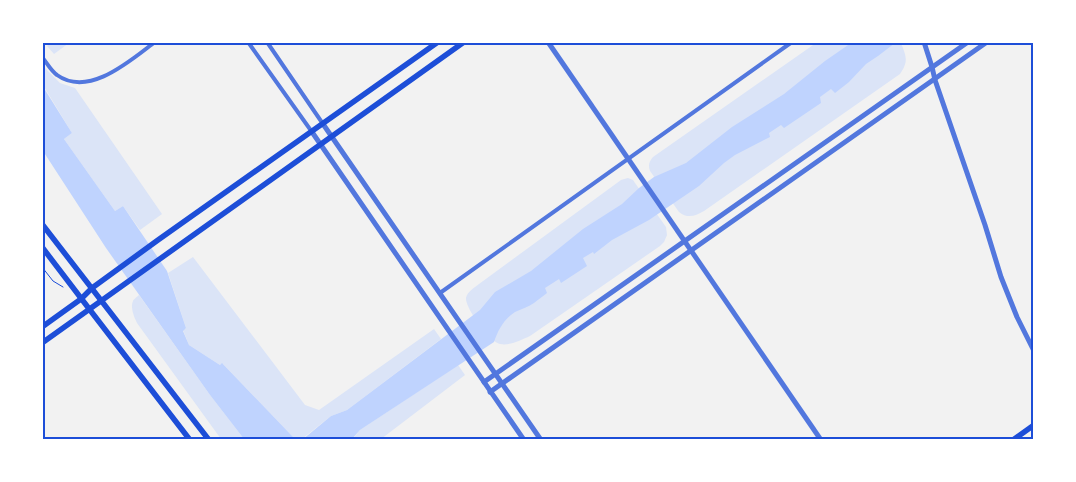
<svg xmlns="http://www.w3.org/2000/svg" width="1076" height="482" font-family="Jost,sans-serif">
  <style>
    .green { fill: #dbe4f7 }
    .water { fill: #bfd3fe }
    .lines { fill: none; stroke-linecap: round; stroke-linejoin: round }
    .path { stroke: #1d4ed8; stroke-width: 1 }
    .minor { stroke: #5277de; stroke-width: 4 }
    .tertiary { stroke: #5277de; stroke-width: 5 }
    .secondary { stroke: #1d4ed8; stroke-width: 5.5 }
    .neatline { fill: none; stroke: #1d4ed8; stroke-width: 2 }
  </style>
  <rect width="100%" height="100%" fill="#f2f2f2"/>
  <!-- green -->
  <g class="green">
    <path d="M 52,42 L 69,42 L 69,43 L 54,54 L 47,46 Z"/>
    <path d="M 816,43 L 901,43 C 906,56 909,61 900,74 L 704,211 C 695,216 688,219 679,212 L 650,171 C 648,165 649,162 653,157 Z"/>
    <path d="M 43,66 L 60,83 L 75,88 L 162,214 L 140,230 L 123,206 L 115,211 L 64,139 L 72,133 L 43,85 Z"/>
    <path d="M 628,178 L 633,180 L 635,183 L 666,227 L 667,235 L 664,242 L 660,246 L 530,336 C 521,340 510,346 500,344 C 490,343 465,308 466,298 C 467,292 474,288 479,284 L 621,180 Z"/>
    <path d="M 193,257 L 305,405 L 319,410 L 434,329 L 441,339 L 347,410 L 331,416 L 302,439 L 295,439 L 223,364 L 220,365 L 189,345 L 183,330 L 186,328 L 168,273 Z"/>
    <path d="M 139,295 L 210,395 L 244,439 L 221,439 L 137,323 C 134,317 130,307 133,301 C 133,300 138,296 139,295 Z"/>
    <path d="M 458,365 L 465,375 L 381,439 L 352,440 L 360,430 Z"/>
  </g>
  <!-- water -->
  <g class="water">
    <path d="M 851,43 L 895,43 L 878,56 L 866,64 L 849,82 L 835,93 L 831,89 L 820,97 L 821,103 L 784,128 L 781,125 L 769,133 L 770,137 L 735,155 L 724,163 L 699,186 L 649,220 L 612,240 L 594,254 L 593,252 L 583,258 L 587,266 L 561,283 L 559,279 L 545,288 L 547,293 C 543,296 538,300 534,303 C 528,307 521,309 515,312 C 504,319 498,330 494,342 L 360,430 L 352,439 L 302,440 L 331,416 L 347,410 L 480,310 L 495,292 L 531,271 L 583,229 L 622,204 L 639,188 L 654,177 L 686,163 L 732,127 L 784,94 L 825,61 Z"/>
    <path d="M 42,85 L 72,133 L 64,139 L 115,211 L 123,206 L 167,271 L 186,328 L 183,331 L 189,345 L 220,365 L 222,363 L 295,439 L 244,439 L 210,395 L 106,248 L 43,151 Z"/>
  </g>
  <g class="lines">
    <!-- path -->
    <path class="path" d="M 42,267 L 53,281 L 63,287"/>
    <!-- minor -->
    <g class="minor">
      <path d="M 248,42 L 312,132"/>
      <path d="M 267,42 L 323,124"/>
      <path d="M 42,57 C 47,63 51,71 57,75 C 89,98 131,60 155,42"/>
      <path d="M 440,293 L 792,42"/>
    </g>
    <!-- tertiary -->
    <g class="tertiary">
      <path d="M 548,42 L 821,440"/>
      <path d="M 924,42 L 932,67 L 935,80 L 985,225 L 1001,277 L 1017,317 L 1034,351"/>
      <path d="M 323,124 L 541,440"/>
      <path d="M 312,132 L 524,440"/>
      <path d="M 484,382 L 968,42"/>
      <path d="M 490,392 L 987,42"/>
    </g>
    <!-- secondary -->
    <g class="secondary">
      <path d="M 42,224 L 209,440"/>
      <path d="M 42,247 L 90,310 L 190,440"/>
      <path d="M 42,327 L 81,299 L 92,288 L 158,240 L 438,42"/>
      <path d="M 42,343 L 464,42"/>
      <path d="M 1013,440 L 1034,425"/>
    </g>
  </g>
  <!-- border -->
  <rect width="1076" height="482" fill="none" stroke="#ffffff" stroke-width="88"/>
  <rect x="44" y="44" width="988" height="394" class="neatline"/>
</svg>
